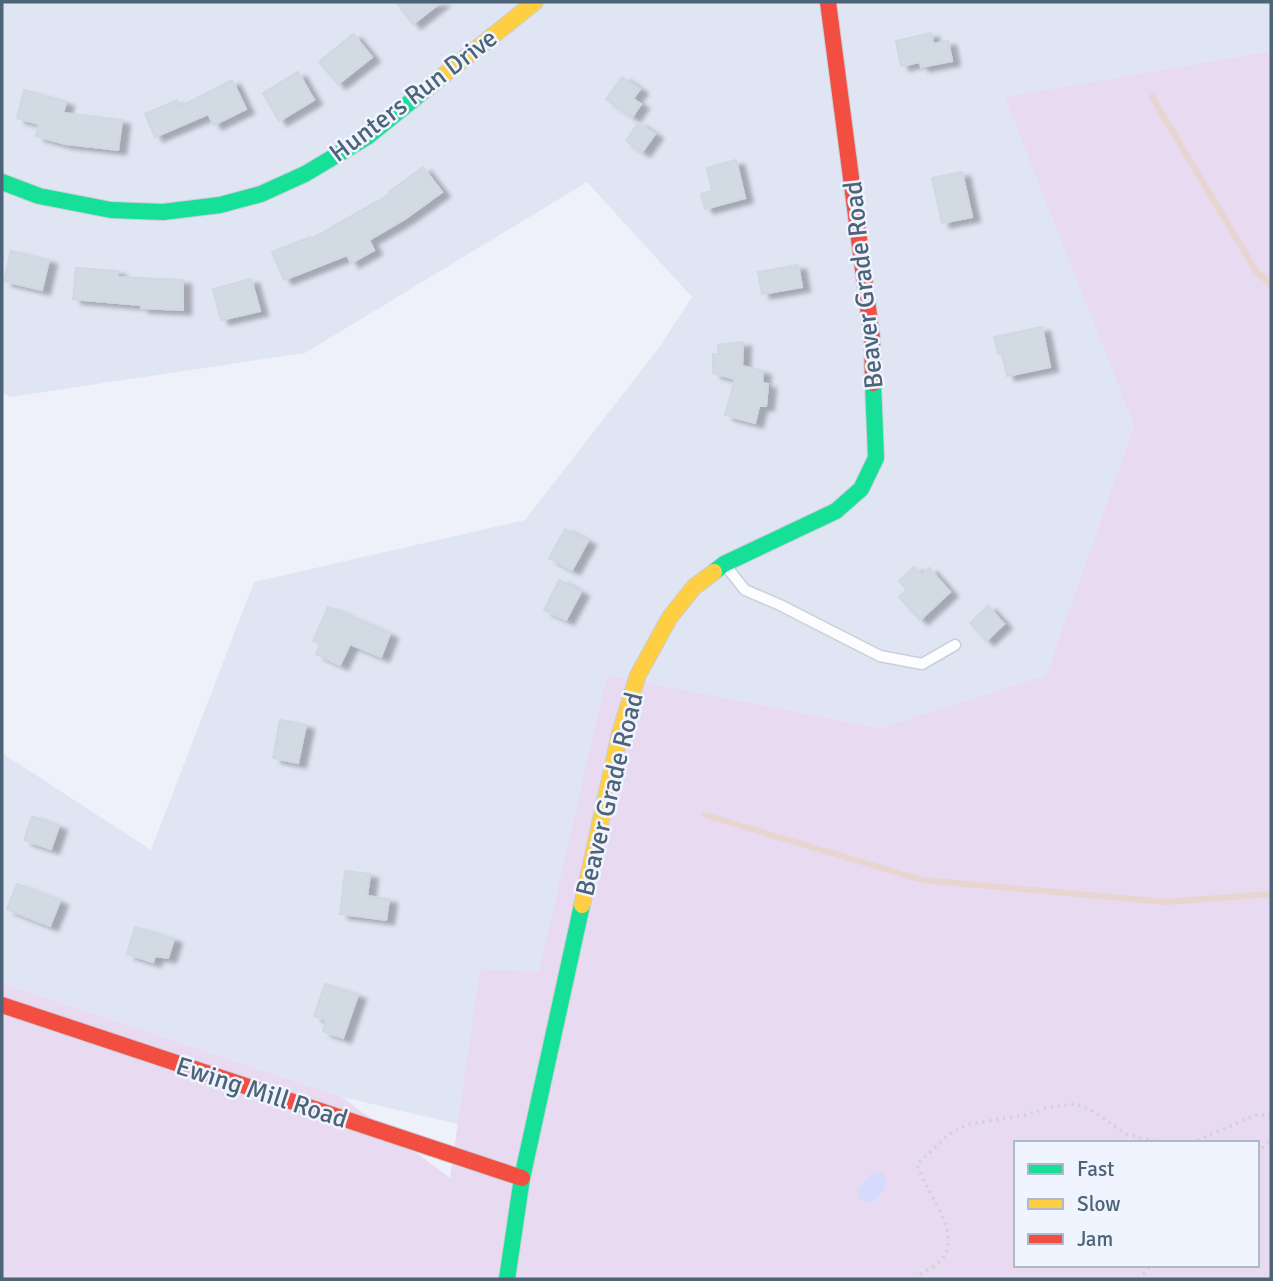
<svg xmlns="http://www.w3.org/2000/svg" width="1273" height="1281" font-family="Signika,sans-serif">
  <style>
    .residential { fill: #dfe5f3 }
    .green { fill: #e7daf1; fill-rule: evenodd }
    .sand { fill: #d7dbfb }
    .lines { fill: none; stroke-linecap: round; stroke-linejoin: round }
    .stream { stroke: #e9d5cf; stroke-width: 6 }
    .building { fill: #d2dae3; stroke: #d0d8e2; stroke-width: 2; filter: url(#shadow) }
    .lane-casing { stroke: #cbcfd7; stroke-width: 13 }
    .fast-casing { stroke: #cacfd8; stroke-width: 18 }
    .slow-casing { stroke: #cacfd8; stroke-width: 18 }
    .jam-casing { stroke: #cacfd8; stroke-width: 18 }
    .path { stroke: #ccd2da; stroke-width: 3.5; stroke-dasharray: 2 5; stroke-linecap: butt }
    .lane { stroke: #fcfdfe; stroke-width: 10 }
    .fast { stroke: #16e098; stroke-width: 16 }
    .slow { stroke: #ffcf43; stroke-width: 16 }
    .jam { stroke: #f24e42; stroke-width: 16 }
    .labels { text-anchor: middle; stroke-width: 5; stroke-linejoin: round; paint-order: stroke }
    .street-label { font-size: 26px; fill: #4c6378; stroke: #f0f4ff }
  </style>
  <defs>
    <filter id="shadow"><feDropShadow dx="8" dy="4.5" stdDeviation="2" flood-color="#0004"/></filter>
  </defs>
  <rect width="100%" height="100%" fill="#eef1f9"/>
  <!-- residential -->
  <path class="residential" d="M 2,2 L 1271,2 L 1271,51 L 1006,97 L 1134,426 L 1046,675 L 880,728 L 607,675 L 514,1137 L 342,1097 L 2,983 L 2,753 L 151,850 L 254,582 L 525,520 L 658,349 L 692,297 L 587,182 L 305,353 L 10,397 L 2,392 Z"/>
  <!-- green -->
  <path class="green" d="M 1271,51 L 1271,1279 L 2,1279 L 2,983 L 342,1097 L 450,1178 L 480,969 L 539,972 L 607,675 L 880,728 L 1046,675 L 1134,426 L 1005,97 ZM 1016,1143 L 1257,1143 L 1257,1265 L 1016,1265 Z"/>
  <!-- sand -->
  <path class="sand" d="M 875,1172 L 881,1172 L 886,1178 L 884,1190 L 875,1201 L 866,1203 L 859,1198 L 858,1190 L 870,1174 Z"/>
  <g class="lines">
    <!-- stream -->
    <g class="stream">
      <path d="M 1152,97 L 1256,271 L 1271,285"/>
      <path d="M 705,815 L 922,880 L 1166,902 L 1271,894"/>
    </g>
  </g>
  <!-- building -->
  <g class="building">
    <path d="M 396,2 L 441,2 L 413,24 Z"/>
    <path d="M 931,33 L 933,44 L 948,41 L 952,61 L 921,67 L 920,62 L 901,66 L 896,41 Z"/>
    <path d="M 353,34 L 372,57 L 338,84 L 319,62 Z"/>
    <path d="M 298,72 L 314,100 L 279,121 L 263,93 Z"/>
    <path d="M 622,77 L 640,89 L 633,99 L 641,104 L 632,117 L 606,99 Z"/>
    <path d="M 232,80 L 246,109 L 214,125 L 208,114 L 155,137 L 145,114 L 177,100 L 180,107 Z"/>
    <path d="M 24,90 L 66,102 L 63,113 L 122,120 L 118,150 L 66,144 L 36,136 L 39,124 L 17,118 Z"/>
    <path d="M 638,123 L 655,134 L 642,152 L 626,141 Z"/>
    <path d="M 736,160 L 745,198 L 705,209 L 701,194 L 712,191 L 707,168 Z"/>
    <path d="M 423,167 L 442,192 L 405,219 L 369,240 L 374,250 L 351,263 L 347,255 L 284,280 L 272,252 L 310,237 L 311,239 L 390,194 L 389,192 Z"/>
    <path d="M 962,172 L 972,217 L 942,223 L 932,178 Z"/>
    <path d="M 11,251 L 49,260 L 42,290 L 4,281 Z"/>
    <path d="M 798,265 L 802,287 L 762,294 L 758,272 Z"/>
    <path d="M 76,268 L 118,271 L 118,277 L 183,280 L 183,310 L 141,308 L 141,305 L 73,299 Z"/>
    <path d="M 251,279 L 260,311 L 221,320 L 213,289 Z"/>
    <path d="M 1042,327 L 1050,367 L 1007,376 L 1002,353 L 998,354 L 994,337 Z"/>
    <path d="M 743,342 L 742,366 L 763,371 L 762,383 L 768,384 L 766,406 L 759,406 L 755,423 L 725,415 L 735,379 L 713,373 L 713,354 L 719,355 L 718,345 Z"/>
    <path d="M 565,529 L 588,541 L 572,570 L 549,558 Z"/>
    <path d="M 914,567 L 922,575 L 929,568 L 950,592 L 920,620 L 899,597 L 907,590 L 899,581 Z"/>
    <path d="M 559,580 L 581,592 L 566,620 L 544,610 Z"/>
    <path d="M 988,606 L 1004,624 L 986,641 L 970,623 Z"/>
    <path d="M 328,607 L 390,634 L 381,657 L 350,644 L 340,665 L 316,654 L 320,644 L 313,641 Z"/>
    <path d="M 280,720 L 306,725 L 298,763 L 273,758 Z"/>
    <path d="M 32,816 L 59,826 L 51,849 L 24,840 Z"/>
    <path d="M 345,871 L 370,874 L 367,896 L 389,899 L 386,920 L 340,914 Z"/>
    <path d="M 17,884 L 60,901 L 50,926 L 7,909 Z"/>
    <path d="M 135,927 L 174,939 L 168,958 L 155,956 L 153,962 L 127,954 Z"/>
    <path d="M 325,984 L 358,995 L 343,1038 L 323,1031 L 326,1020 L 314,1016 Z"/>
  </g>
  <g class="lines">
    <defs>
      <path id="lane" d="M 725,565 L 745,590 L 780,605 L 880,656 L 922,664 L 955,645"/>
      <g id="fast">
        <path d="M 2,182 L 39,196 L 111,210 L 163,212 L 220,205 L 261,194 L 305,174 L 367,137 L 425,90"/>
        <path d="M 714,572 L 724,564 L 836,511 L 861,489 L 876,458 L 873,383"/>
        <path d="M 507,1279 L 522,1178 L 582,905"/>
      </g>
      <g id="slow">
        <path d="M 425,90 L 535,2"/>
        <path d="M 582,905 L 620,733 L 638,675 L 670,617 L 694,587 L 714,572"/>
      </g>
      <g id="jam">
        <path d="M 828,2 L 872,338 L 873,383"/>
        <path d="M 2,1005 L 522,1178"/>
      </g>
    </defs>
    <!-- lane casing -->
    <use href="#lane" class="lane-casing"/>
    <!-- fast casing -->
    <use href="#fast" class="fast-casing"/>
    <!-- slow casing -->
    <use href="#slow" class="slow-casing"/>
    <!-- jam casing -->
    <use href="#jam" class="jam-casing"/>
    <!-- path -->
    <g class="path">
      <path d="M 1191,1143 L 1258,1114 L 1271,1117"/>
      <path d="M 1257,1153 L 1271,1139"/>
      <path d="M 920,1274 C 930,1269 945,1261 948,1248 C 953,1223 924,1188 917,1164 L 953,1131 L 970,1124 L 1026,1115 L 1046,1108 L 1075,1104 L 1090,1109 L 1126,1134 L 1163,1143"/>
      <path d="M 1138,1279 L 1152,1265"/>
    </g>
    <!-- lane -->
    <use href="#lane" class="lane"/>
    <!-- fast -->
    <use href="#fast" class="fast"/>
    <!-- slow -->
    <use href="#slow" class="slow"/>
    <!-- jam -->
    <use href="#jam" class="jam"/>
  </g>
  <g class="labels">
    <!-- street labels -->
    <g class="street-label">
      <text transform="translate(413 95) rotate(-37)" y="9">Hunters Run Drive</text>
      <text transform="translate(863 285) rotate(-96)" y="9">Beaver Grade Road</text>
      <text transform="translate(609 794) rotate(-76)" y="9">Beaver Grade Road</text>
      <text transform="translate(262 1092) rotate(18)" y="9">Ewing Mill Road</text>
    </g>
  </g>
  <!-- border -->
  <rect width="1273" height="1281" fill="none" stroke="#4c6378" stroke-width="7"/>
  <!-- legend -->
  <rect x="1014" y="1141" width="245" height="126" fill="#f0f4ff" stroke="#aebac9" stroke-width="2"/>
  <rect x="1028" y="1164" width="35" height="10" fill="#16e098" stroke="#aebac9" stroke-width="2"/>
  <text x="1077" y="1176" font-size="21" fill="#4c6378">Fast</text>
  <rect x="1028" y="1199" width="35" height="10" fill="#ffcf43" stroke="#aebac9" stroke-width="2"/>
  <text x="1077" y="1211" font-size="21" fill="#4c6378">Slow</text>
  <rect x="1028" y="1234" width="35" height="10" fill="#f24e42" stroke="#aebac9" stroke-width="2"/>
  <text x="1077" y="1246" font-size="21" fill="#4c6378">Jam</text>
</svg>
